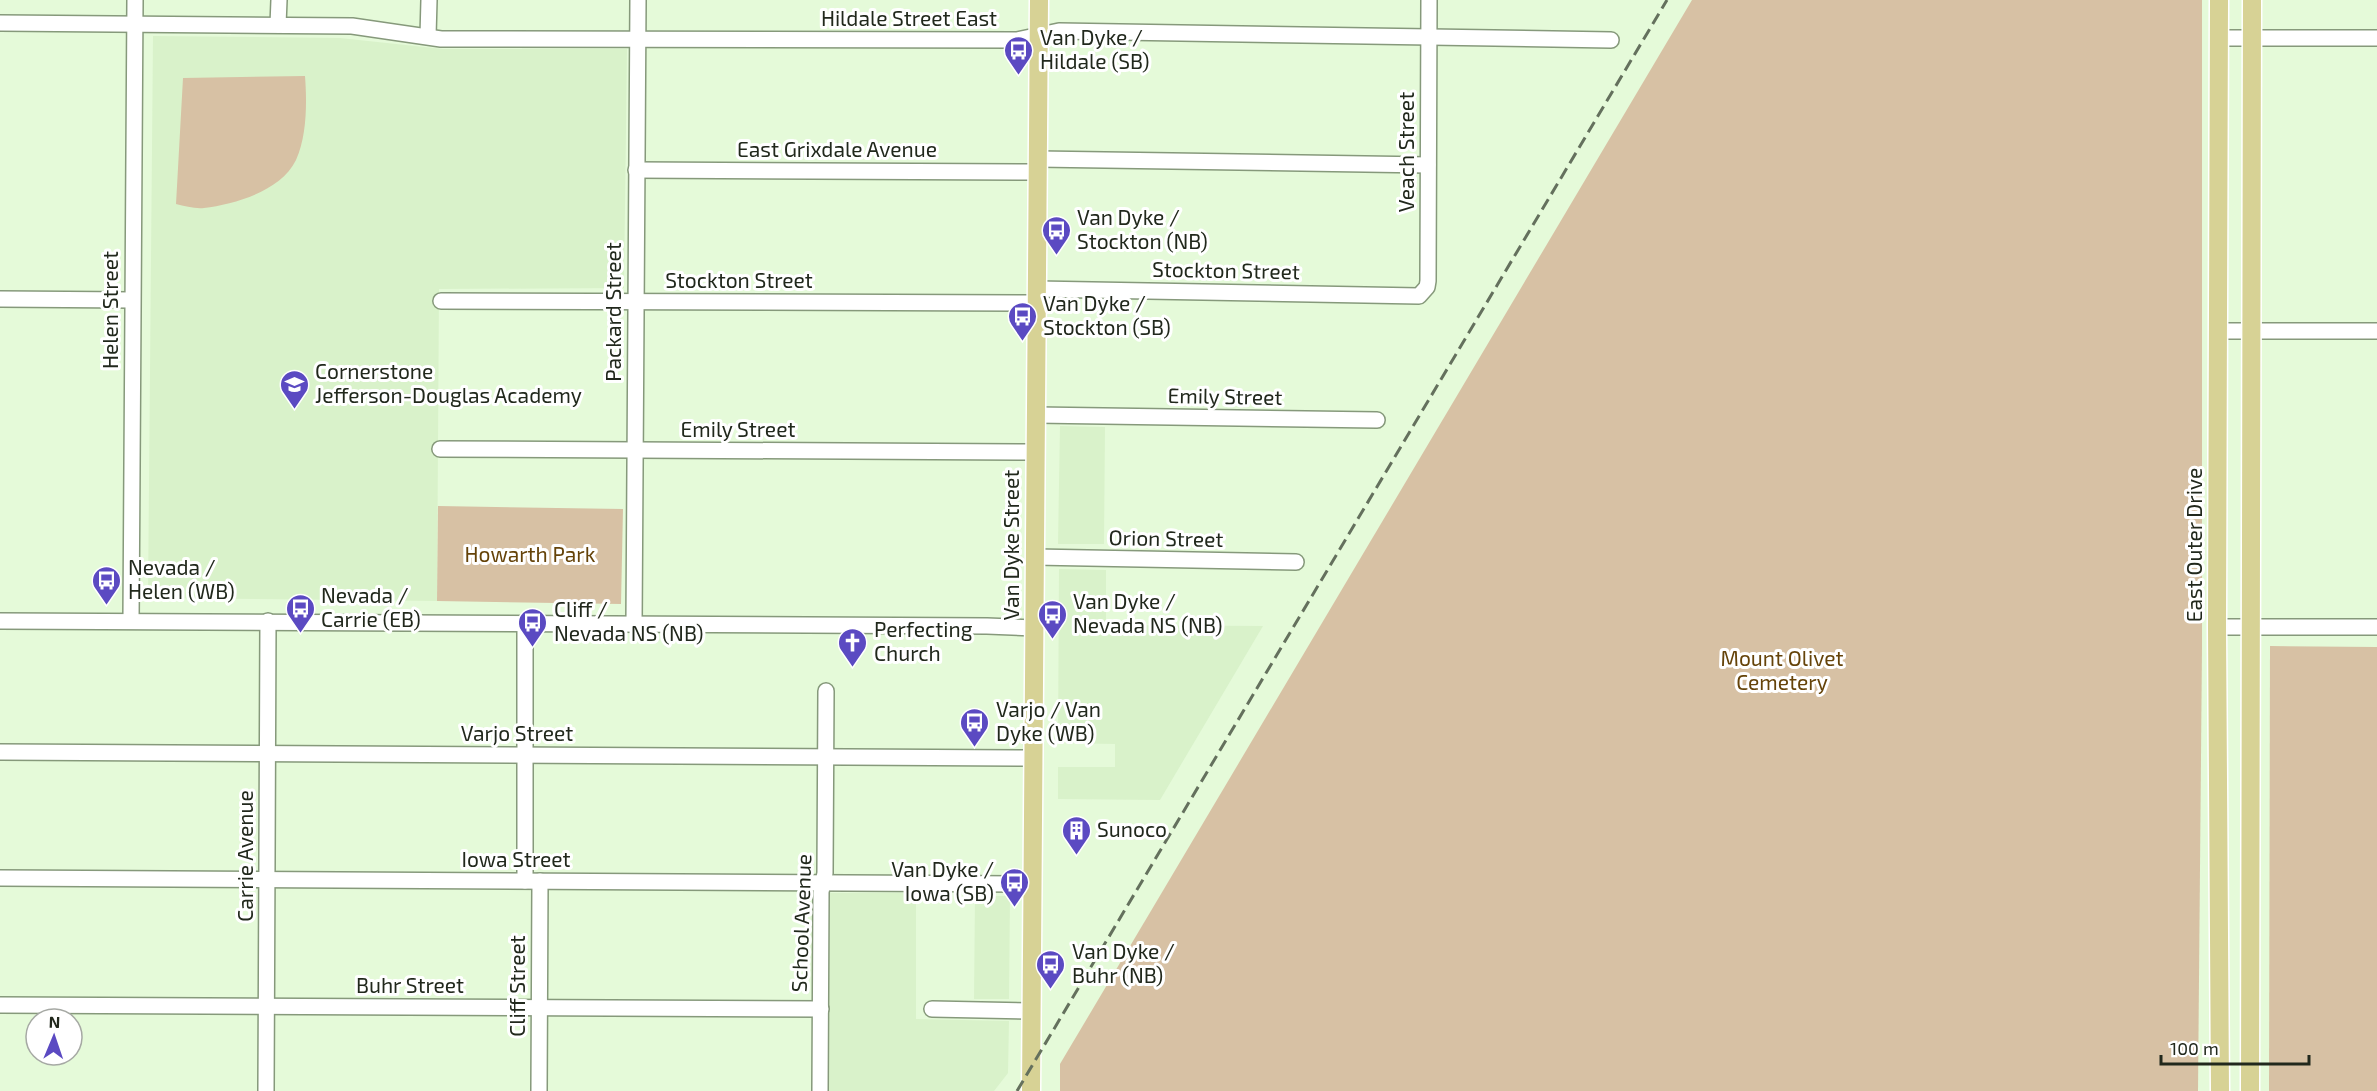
<svg xmlns="http://www.w3.org/2000/svg" width="2377" height="1091" font-family="'Exo 2',sans-serif">
  <style>
    .built { fill: #d9f2ca }
    .green { fill: #d7c1a4 }
    .lines { fill: none; stroke-linecap: round; stroke-linejoin: round }
    .minor-casing { stroke: #86997b; stroke-width: 18 }
    .major-casing { stroke: #fff; stroke-width: 21 }
    .minor { stroke: #fff; stroke-width: 15 }
    .major { stroke: #d7d295; stroke-width: 18 }
    .rail { stroke: #64705d; stroke-width: 3; stroke-dasharray: 12 6; stroke-linecap: butt }
    .labels { text-anchor: middle; stroke-width: 6; stroke-linejoin: round; paint-order: stroke }
    .street-label { font-size: 21px; fill: #21281c; stroke: #fff }
    .poi-label { font-size: 21px; fill: #21281c; stroke: #fff; text-anchor: start }
    .park-label { font-size: 21px; fill: #654309; stroke: #fff }
  </style>
  <rect width="100%" height="100%" fill="#e5fad9"/>
  <!-- built -->
  <g class="built">
    <path d="M 153,36 L 340,38 L 443,49 L 627,49 L 624,288 L 439,289 L 437,601 L 148,598 Z"/>
    <path d="M 1060,426 L 1105,427 L 1104,544 L 1058,544 Z"/>
    <path d="M 1059,569 L 1106,570 L 1106,625 L 1263,626 L 1160,800 L 1058,799 L 1058,767 L 1115,767 L 1115,744 L 1058,743 Z"/>
    <path d="M 827,893 L 916,893 L 916,1019 L 1009,1021 L 1008,1073 L 994,1091 L 828,1091 Z"/>
    <path d="M 975,896 L 1010,896 L 1009,999 L 974,999 Z"/>
  </g>
  <!-- green -->
  <g class="green">
    <path d="M 1692,0 L 2202,0 L 2202,646 L 2198,1091 L 1060,1091 L 1060,1064 Z"/>
    <path d="M 305,76 C 307,102 307,136 296,160 C 281,191 235,204 204,208 C 195,209 185,206 176,204 L 183,78 Z"/>
    <path d="M 438,506 L 623,509 L 621,604 L 437,601 Z"/>
    <path d="M 2270,646 L 2377,647 L 2377,1091 L 2269,1091 Z"/>
  </g>
  <g class="lines">
    <defs>
      <g id="minor">
        <path d="M 0,23 L 352,26 L 441,39 L 1017,40 L 1059,31 L 1611,40"/>
        <path d="M 278,25 L 279,0"/>
        <path d="M 428,36 L 429,0"/>
        <path d="M 2218,38 L 2377,38"/>
        <path d="M 1038,159 L 1428,165"/>
        <path d="M 636,170 L 1037,172"/>
        <path d="M 1037,289 L 1419,296 L 1427,287 L 1428,281 L 1429,0"/>
        <path d="M 0,299 L 132,300"/>
        <path d="M 441,301 L 1037,303"/>
        <path d="M 2218,331 L 2377,331"/>
        <path d="M 1036,415 L 1377,420"/>
        <path d="M 440,449 L 1036,452"/>
        <path d="M 1035,557 L 1296,562"/>
        <path d="M 0,621 L 987,626 L 1034,628"/>
        <path d="M 131,621 L 135,0"/>
        <path d="M 634,624 L 638,0"/>
        <path d="M 2217,627 L 2377,627"/>
        <path d="M 0,752 L 1033,758"/>
        <path d="M 0,878 L 1032,884"/>
        <path d="M 525,881 L 525,623"/>
        <path d="M 0,1005 L 821,1009"/>
        <path d="M 932,1009 L 1031,1011"/>
        <path d="M 266,1091 L 268,621"/>
        <path d="M 539,1091 L 540,881"/>
        <path d="M 820,1091 L 821,892 L 825,873 L 826,691"/>
      </g>
      <g id="major">
        <path d="M 2219,0 L 2217,627 L 2220,1091"/>
        <path d="M 1031,1091 L 1039,0"/>
        <path d="M 2250,1091 L 2252,0"/>
      </g>
    </defs>
    <!-- minor casing -->
    <use href="#minor" class="minor-casing"/>
    <!-- major casing -->
    <use href="#major" class="major-casing"/>
    <!-- minor -->
    <use href="#minor" class="minor"/>
    <!-- major -->
    <use href="#major" class="major"/>
    <!-- rail -->
    <path class="rail" d="M 1017,1091 L 1667,0"/>
  </g>
  <!-- icons -->
  <defs>
    <symbol id="bus-pin" viewBox="-11 -11 22 30"><path d="M0 17L-7.5 6A9.5 9.5 0 1 1 7.5 6Z" fill="#5b4ac2" stroke="#fff"/><path d="M-5-6H5V4H4V6H2V4H-2V6H-4V4H-5ZM-3.5-4V0h7V-4ZM-3.5 1.2v1.5H-2V1.2ZM2 1.2v1.5H3.5V1.2Z" fill="#fff"/></symbol>
    <symbol id="school-pin" viewBox="-11 -11 22 30"><path d="M0 17L-7.5 6A9.5 9.5 0 1 1 7.5 6Z" fill="#5b4ac2" stroke="#fff"/><path d="M0-5L7-2L0 1L-7-2ZM-4 1L0 2.5L4 1V4Q0 6-4 4Z" fill="#fff"/></symbol>
    <symbol id="church-pin" viewBox="-11 -11 22 30"><path d="M0 17L-7.5 6A9.5 9.5 0 1 1 7.5 6Z" fill="#5b4ac2" stroke="#fff"/><path d="M-1.2-6h2.4v3.5h3.3v2.4h-3.3V6h-2.4V-.1h-3.3v-2.4h3.3Z" fill="#fff"/></symbol>
    <symbol id="building-pin" viewBox="-11 -11 22 30"><path d="M0 17L-7.5 6A9.5 9.5 0 1 1 7.5 6Z" fill="#5b4ac2" stroke="#fff"/><path d="M-4-6H4V6H1V3H-1V6H-4ZM-2.5-4.3h1.7v1.8h-1.7ZM.8-4.3h1.7v1.8H.8ZM-2.5-1h1.7V.8h-1.7ZM.8-1h1.7V.8H.8Z" fill="#fff"/></symbol>
  </defs>
  <g fill-rule="evenodd">
    <use href="#bus-pin" x="1002" y="34" width="33" height="45"/>
    <use href="#bus-pin" x="1040" y="214" width="33" height="45"/>
    <use href="#bus-pin" x="1006" y="300" width="33" height="45"/>
    <use href="#school-pin" x="278" y="368" width="33" height="45"/>
    <use href="#bus-pin" x="90" y="564" width="33" height="45"/>
    <use href="#bus-pin" x="284" y="592" width="33" height="45"/>
    <use href="#bus-pin" x="1036" y="598" width="33" height="45"/>
    <use href="#bus-pin" x="516" y="606" width="33" height="45"/>
    <use href="#church-pin" x="836" y="626" width="33" height="45"/>
    <use href="#bus-pin" x="958" y="706" width="33" height="45"/>
    <use href="#building-pin" x="1060" y="814" width="33" height="45"/>
    <use href="#bus-pin" x="998" y="866" width="33" height="45"/>
    <use href="#bus-pin" x="1034" y="948" width="33" height="45"/>
  </g>
  <g class="labels">
    <!-- street labels -->
    <g class="street-label">
      <text x="909" y="26">Hildale Street East</text>
      <text x="837" y="157">East Grixdale Avenue</text>
      <text transform="translate(1407 152) rotate(-90)" y="7">Veach Street</text>
      <text transform="translate(1226 271) rotate(1)" y="7">Stockton Street</text>
      <text x="739" y="288">Stockton Street</text>
      <text transform="translate(111 310) rotate(-90)" y="7">Helen Street</text>
      <text transform="translate(614 312) rotate(-90)" y="7">Packard Street</text>
      <text transform="translate(1225 397) rotate(1)" y="7">Emily Street</text>
      <text x="738" y="437">Emily Street</text>
      <text transform="translate(1166 539) rotate(1)" y="7">Orion Street</text>
      <text transform="translate(1012 545) rotate(-90)" y="7">Van Dyke Street</text>
      <text transform="translate(2195 545) rotate(-90)" y="7">East Outer Drive</text>
      <text x="517" y="741">Varjo Street</text>
      <text transform="translate(246 856) rotate(-90)" y="7">Carrie Avenue</text>
      <text x="516" y="867">Iowa Street</text>
      <text transform="translate(802 923) rotate(-88)" y="7">School Avenue</text>
      <text x="410" y="993">Buhr Street</text>
      <text transform="translate(518 986) rotate(-90)" y="7">Cliff Street</text>
    </g>
    <!-- poi labels -->
    <g class="poi-label">
      <text x="1040" y="45">Van Dyke /<tspan x="1040" dy="24">Hildale (SB)</tspan></text>
      <text x="1077" y="225">Van Dyke /<tspan x="1077" dy="24">Stockton (NB)</tspan></text>
      <text x="1043" y="311">Van Dyke /<tspan x="1043" dy="24">Stockton (SB)</tspan></text>
      <text x="315" y="379">Cornerstone<tspan x="315" dy="24">Jefferson-Douglas Academy</tspan></text>
      <text x="128" y="575">Nevada /<tspan x="128" dy="24">Helen (WB)</tspan></text>
      <text x="321" y="603">Nevada /<tspan x="321" dy="24">Carrie (EB)</tspan></text>
      <text x="1073" y="609">Van Dyke /<tspan x="1073" dy="24">Nevada NS (NB)</tspan></text>
      <text x="554" y="617">Cliff /<tspan x="554" dy="24">Nevada NS (NB)</tspan></text>
      <text x="874" y="637">Perfecting<tspan x="874" dy="24">Church</tspan></text>
      <text x="996" y="717">Varjo / Van<tspan x="996" dy="24">Dyke (WB)</tspan></text>
      <text x="1097" y="837">Sunoco</text>
      <text x="994" y="877" text-anchor="end">Van Dyke /<tspan x="994" dy="24">Iowa (SB)</tspan></text>
      <text x="1072" y="959">Van Dyke /<tspan x="1072" dy="24">Buhr (NB)</tspan></text>
    </g>
    <!-- park labels -->
    <g class="park-label">
      <text x="530" y="562">Howarth Park</text>
      <text x="1782" y="666">Mount Olivet<tspan x="1782" dy="24">Cemetery</tspan></text>
    </g>
  </g>
  <!-- north arrow -->
  <g transform="translate(54 1037) rotate(2)"><circle r="28" fill="#ffffff" stroke="#a6a9a4" stroke-width="1.5"/>
  <path d="M0-4.5L10 22L0 15L-10 22Z" fill="#5b4ac2"/>
  <text y="-9" font-size="16" font-weight="bold" text-anchor="middle" fill="#21281c">N</text>
  </g>
  <!-- scale -->
  <path d="M2161 1055v9h148v-9" fill="none" stroke="#21281c" stroke-width="3"/>
  <text x="2170" y="1055" font-size="18" fill="#21281c" stroke="#ffffff" stroke-width="4.5" paint-order="stroke">100 m</text>
</svg>
